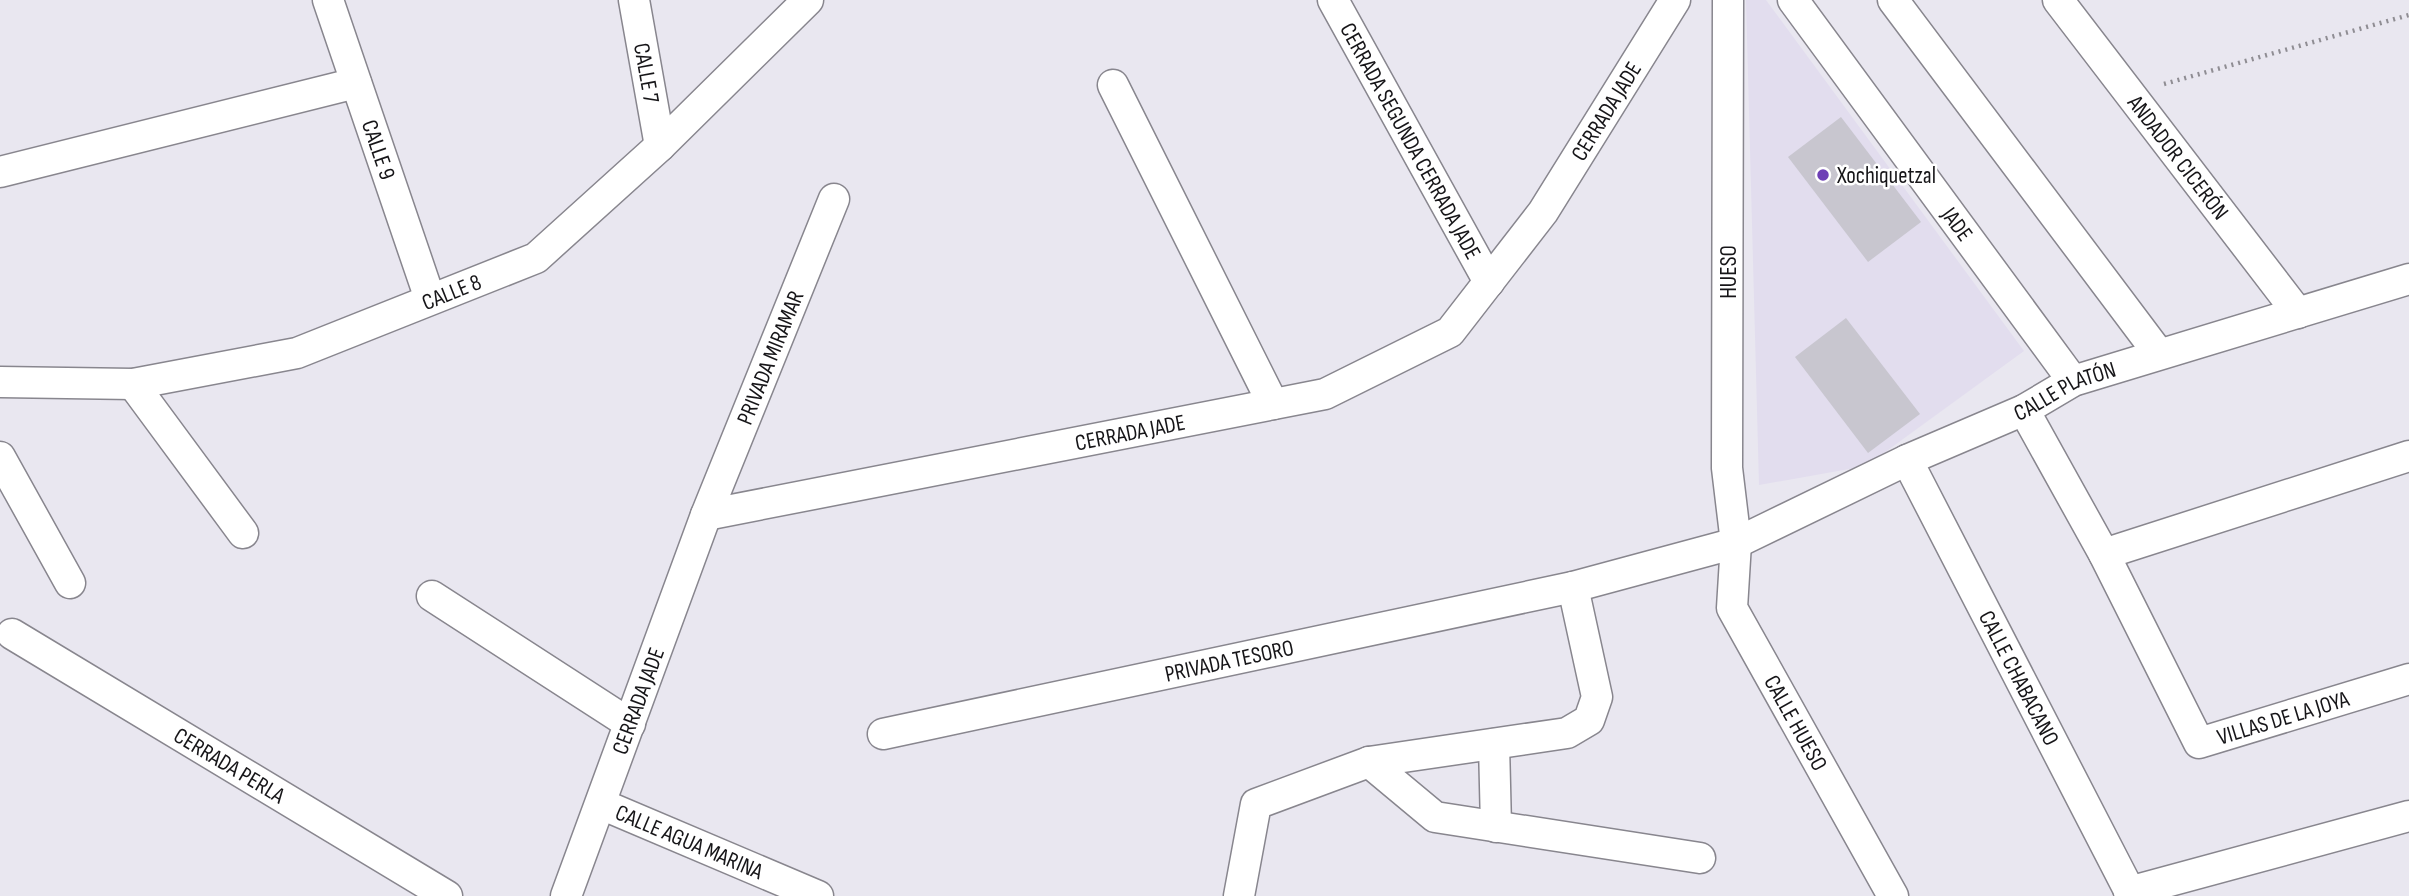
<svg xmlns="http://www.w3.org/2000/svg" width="2409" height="896" font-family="'Sofia Sans Condensed',sans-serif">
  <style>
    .built { fill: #e2ddee }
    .building { fill: #c8c6cf }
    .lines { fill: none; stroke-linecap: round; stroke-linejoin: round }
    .minor-casing { stroke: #88868e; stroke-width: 33 }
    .path { stroke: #8f8d93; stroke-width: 4.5; stroke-dasharray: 2 5; stroke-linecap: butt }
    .minor { stroke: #fff; stroke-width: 30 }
    .poi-dot { fill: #6e3fb6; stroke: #fff; stroke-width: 2.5 }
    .labels { text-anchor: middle; stroke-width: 5; stroke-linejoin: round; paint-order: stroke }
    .street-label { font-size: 23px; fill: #161518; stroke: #fff }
    .poi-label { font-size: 23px; fill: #161518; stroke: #fff; text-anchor: start }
  </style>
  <rect width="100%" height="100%" fill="#e9e7f0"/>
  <!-- built -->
  <path class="built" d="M 1746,0 L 1766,0 L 2024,351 L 1866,466 L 1759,485 Z"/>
  <!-- building -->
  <g class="building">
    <path d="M 1841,117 L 1921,222 L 1868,262 L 1788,157 Z"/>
    <path d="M 1846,318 L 1920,414 L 1868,453 L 1795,357 Z"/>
  </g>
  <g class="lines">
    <defs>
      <g id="minor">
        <path id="s1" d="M 328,0 L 430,299"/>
        <path id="s2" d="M 634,0 L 660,146"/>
        <path id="s3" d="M 1333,0 L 1489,282"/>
        <path id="s4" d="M 1728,0 L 1727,468 L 1736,543 L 1732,608 L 1893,896"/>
        <path id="s5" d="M 1793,0 L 2073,381"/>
        <path d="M 1893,0 L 2159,354"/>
        <path id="s6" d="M 2058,0 L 2298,313"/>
        <path d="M 1113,85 L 1273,404"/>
        <path d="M 0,172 L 356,83"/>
        <path id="s7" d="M 0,382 L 133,384 L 297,353 L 536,258 L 660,146 L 808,0"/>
        <path d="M 133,384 L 243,533"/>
        <path id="s8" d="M 2024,410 L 2104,554 L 2199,743 L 2409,679"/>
        <path d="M 0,457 L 70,583"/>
        <path id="s9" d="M 1907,460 L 2132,896"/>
        <path id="s10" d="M 706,515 L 1325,394 L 1450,332 L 1543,212 L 1675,0"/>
        <path d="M 2104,554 L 2409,456"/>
        <path d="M 432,596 L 630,724"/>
        <path id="s11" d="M 12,634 L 447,896"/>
        <path id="s12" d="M 883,734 L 1573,587 L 1736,543 L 1907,460 L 2024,410 L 2073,381 L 2409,279"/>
        <path d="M 1494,744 L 1496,827"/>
        <path d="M 1369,762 L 1435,817 L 1700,858"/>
        <path id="s13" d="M 601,804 L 818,896"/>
        <path d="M 2129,892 L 2409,816"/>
        <path id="s14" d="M 566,896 L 706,515 L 834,199"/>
        <path d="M 1239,896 L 1256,804 L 1369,762 L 1567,733 L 1589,720 L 1597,697 L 1573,587"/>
      </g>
    </defs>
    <!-- minor casing -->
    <use href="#minor" class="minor-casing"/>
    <!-- path -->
    <path class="path" d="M 2164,84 L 2409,15"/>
    <!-- minor -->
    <use href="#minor" class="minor"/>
  </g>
  <!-- markers -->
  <circle class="poi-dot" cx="1823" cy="175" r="7"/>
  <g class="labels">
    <!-- street labels -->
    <g class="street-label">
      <text dy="8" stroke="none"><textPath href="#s2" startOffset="74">CALLE 7</textPath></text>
      <text dy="8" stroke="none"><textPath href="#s10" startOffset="1041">CERRADA JADE</textPath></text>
      <text dy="8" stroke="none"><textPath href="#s3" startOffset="161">CERRADA SEGUNDA CERRADA JADE</textPath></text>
      <text dy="8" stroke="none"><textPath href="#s1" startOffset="158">CALLE 9</textPath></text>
      <text dy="8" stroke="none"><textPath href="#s6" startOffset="198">ANDADOR CICERÓN</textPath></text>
      <text dy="8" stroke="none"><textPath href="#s5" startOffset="278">JADE</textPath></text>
      <text transform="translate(1728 272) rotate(-90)" y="8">HUESO</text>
      <text dy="8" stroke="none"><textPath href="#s7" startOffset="466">CALLE 8</textPath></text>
      <text dy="8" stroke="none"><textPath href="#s14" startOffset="576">PRIVADA MIRAMAR</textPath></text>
      <text dy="8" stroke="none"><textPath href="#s12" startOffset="1237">CALLE PLATÓN</textPath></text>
      <text dy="8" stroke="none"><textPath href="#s10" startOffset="432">CERRADA JADE</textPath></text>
      <text dy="8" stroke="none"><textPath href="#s12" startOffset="354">PRIVADA TESORO</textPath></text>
      <text dy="8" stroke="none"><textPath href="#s9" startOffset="245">CALLE CHABACANO</textPath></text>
      <text dy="8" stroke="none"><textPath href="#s14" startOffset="208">CERRADA JADE</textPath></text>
      <text dy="8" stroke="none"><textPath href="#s8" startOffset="464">VILLAS DE LA JOYA</textPath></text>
      <text dy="8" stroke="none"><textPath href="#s4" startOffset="740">CALLE HUESO</textPath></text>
      <text dy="8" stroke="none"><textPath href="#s11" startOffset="254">CERRADA PERLA</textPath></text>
      <text dy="8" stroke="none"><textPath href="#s13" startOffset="96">CALLE AGUA MARINA</textPath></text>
    </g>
    <!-- poi labels -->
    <g class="poi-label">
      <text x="1837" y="183">Xochiquetzal</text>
    </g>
  </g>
</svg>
